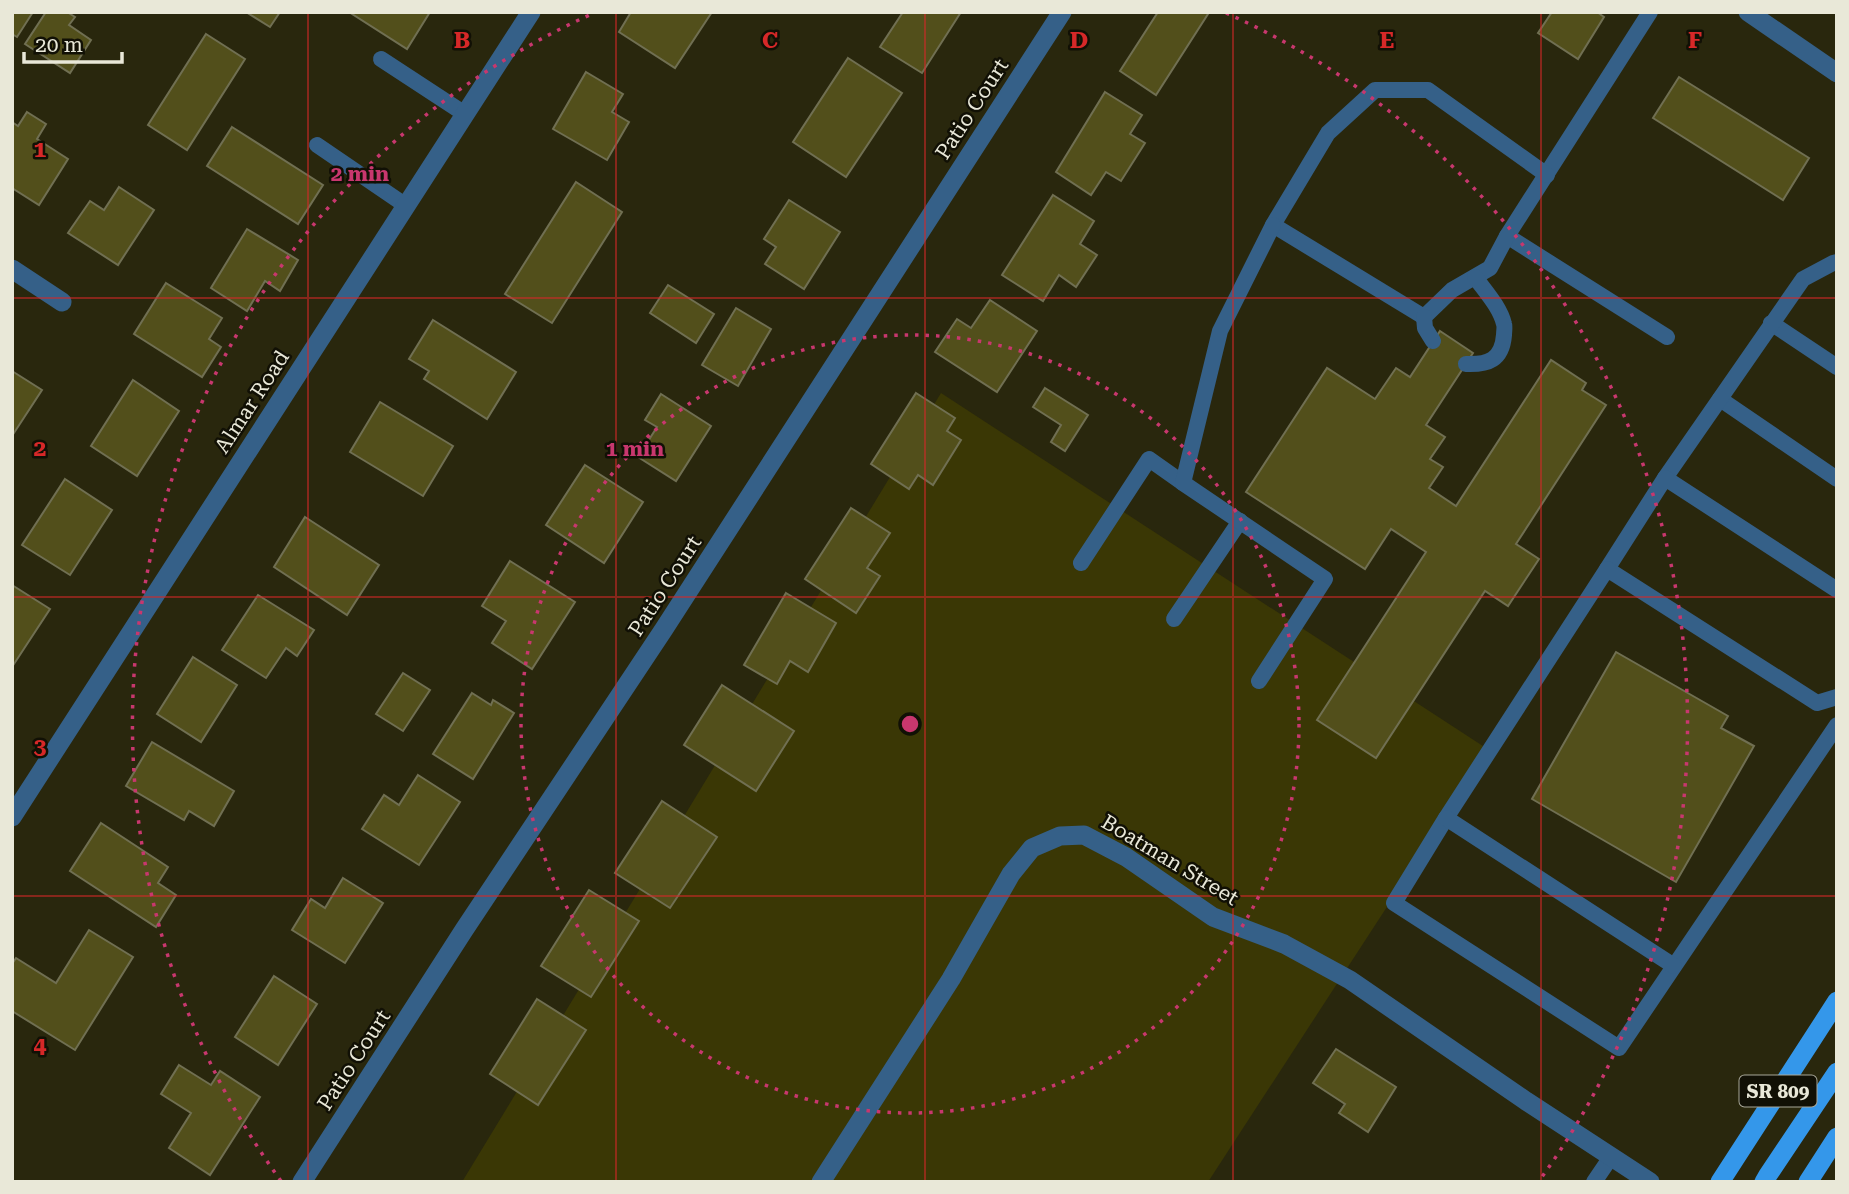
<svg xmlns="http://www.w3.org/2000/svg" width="1849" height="1194" font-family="'Roboto Serif',serif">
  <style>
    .green { fill: #3a3705 }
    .building { fill: #524f1b; stroke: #706f52; stroke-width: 2 }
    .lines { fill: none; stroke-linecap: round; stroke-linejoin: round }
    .service { stroke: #356088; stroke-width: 16 }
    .minor { stroke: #356088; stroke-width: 19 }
    .tertiary { stroke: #356088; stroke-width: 19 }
    .primary { stroke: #3497ea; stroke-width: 19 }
    .grid { fill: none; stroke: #d62828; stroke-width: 2; stroke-opacity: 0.55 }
    .ring { fill: none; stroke: #c8376e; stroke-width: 3.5; stroke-dasharray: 3.5 7 }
    .labels { text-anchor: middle; stroke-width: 5; stroke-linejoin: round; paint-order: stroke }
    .shield { fill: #111005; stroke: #a8a799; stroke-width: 2 }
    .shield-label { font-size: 19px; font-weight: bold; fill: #e9e8d8 }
    .street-label { font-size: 21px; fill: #e9e8d8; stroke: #111005 }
    .grid-label { font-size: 23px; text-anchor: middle; font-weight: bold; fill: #d62828; stroke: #111005; stroke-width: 5; stroke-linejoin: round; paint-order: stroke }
    .centre { fill: #c8376e; stroke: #111005; stroke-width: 3.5 }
    .ring-label { font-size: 21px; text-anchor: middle; font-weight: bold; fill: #c8376e; stroke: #111005; stroke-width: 5; stroke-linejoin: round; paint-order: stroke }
  </style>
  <rect width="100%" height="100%" fill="#29270d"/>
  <!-- green -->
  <path class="green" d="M 941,393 L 1489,750 L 1208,1182 L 462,1182 Z"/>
  <!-- building -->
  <g class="building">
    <path d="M 12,12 L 33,12 L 17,37 L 12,34 Z"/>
    <path d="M 46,12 L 67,12 L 75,17 L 69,25 L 91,40 L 70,73 L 25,44 Z"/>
    <path d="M 246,12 L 280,12 L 270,27 Z"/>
    <path d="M 349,12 L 430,12 L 407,49 Z"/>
    <path d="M 631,12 L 712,12 L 675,68 L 619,32 Z"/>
    <path d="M 903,12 L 961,12 L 922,73 L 880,47 Z"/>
    <path d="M 1158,12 L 1205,12 L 1208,14 L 1156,95 L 1120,71 Z"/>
    <path d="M 1552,12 L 1597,12 L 1604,17 L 1578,59 L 1538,33 Z"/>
    <path d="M 206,34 L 245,59 L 187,150 L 148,125 Z"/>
    <path d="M 848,58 L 902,93 L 846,177 L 793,142 Z"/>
    <path d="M 586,72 L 623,94 L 612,112 L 629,122 L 607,160 L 553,129 Z"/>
    <path d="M 1679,77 L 1809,158 L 1783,200 L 1653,118 Z"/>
    <path d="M 1105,92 L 1142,115 L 1130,134 L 1145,143 L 1121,181 L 1106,172 L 1091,195 L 1056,172 Z"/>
    <path d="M 27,112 L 46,124 L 37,139 L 68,159 L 39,205 L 12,188 L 12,122 L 18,126 Z"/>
    <path d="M 232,127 L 323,185 L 298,224 L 207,166 Z"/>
    <path d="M 576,182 L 622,212 L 552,323 L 505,294 Z"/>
    <path d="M 119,187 L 154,210 L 118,265 L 68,233 L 90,201 L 104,210 Z"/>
    <path d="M 1053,195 L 1094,221 L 1080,244 L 1097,255 L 1076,287 L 1059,275 L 1043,301 L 1002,275 Z"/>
    <path d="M 789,200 L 840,232 L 804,289 L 765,264 L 776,247 L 764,239 Z"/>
    <path d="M 247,229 L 298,260 L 280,291 L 265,281 L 247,311 L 211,288 Z"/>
    <path d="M 166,283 L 222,318 L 209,339 L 221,347 L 202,377 L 134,334 Z"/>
    <path d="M 668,285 L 714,314 L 696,343 L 650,313 Z"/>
    <path d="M 990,300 L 1037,331 L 997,392 L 935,352 L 957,319 L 971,328 Z"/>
    <path d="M 736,308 L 771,329 L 738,386 L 702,365 Z"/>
    <path d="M 433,320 L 516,372 L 487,419 L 424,379 L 429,371 L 409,359 Z"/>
    <path d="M 1440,331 L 1473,353 L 1426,425 L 1445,437 L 1430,459 L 1443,467 L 1429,488 L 1456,506 L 1551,360 L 1586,383 L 1582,390 L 1606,405 L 1516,544 L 1539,559 L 1508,606 L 1485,591 L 1376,758 L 1317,720 L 1426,552 L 1391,529 L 1365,569 L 1246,492 L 1327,368 L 1375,399 L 1396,368 L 1410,377 Z"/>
    <path d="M 12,371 L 42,390 L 12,436 Z"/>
    <path d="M 133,380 L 179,411 L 137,476 L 91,446 Z"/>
    <path d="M 1045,388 L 1088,415 L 1065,451 L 1051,442 L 1061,425 L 1033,407 Z"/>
    <path d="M 916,393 L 955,418 L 947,431 L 961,440 L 933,485 L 918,475 L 909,489 L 871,464 Z"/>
    <path d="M 661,394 L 711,426 L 676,481 L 638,457 L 657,427 L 645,420 Z"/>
    <path d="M 380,402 L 453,446 L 423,496 L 350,452 Z"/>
    <path d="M 585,465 L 643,502 L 604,563 L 546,525 Z"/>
    <path d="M 65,479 L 112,510 L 70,575 L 22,545 Z"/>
    <path d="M 851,508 L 890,533 L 867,568 L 880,576 L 856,613 L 805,579 Z"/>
    <path d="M 305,517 L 379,565 L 347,615 L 274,567 Z"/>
    <path d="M 510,561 L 575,602 L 532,669 L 492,643 L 506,621 L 482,606 Z"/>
    <path d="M 12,585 L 50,609 L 12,667 Z"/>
    <path d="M 786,593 L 836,623 L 808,672 L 790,661 L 777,684 L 744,665 Z"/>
    <path d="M 258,595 L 314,630 L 297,656 L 286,648 L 266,678 L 222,650 Z"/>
    <path d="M 1616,652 L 1728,716 L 1721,728 L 1754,746 L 1676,882 L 1532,799 Z"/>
    <path d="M 193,657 L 237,685 L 201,742 L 157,714 Z"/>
    <path d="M 403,673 L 430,690 L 403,731 L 376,714 Z"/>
    <path d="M 722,685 L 794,731 L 756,791 L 684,745 Z"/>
    <path d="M 472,693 L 491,705 L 493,700 L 514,713 L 473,779 L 433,754 Z"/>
    <path d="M 152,742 L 234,791 L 214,826 L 189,811 L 184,820 L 126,786 Z"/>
    <path d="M 418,775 L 460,802 L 419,865 L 362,829 L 384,795 L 399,805 Z"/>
    <path d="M 662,801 L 717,837 L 670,908 L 615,873 Z"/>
    <path d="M 101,823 L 168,867 L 158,883 L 176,895 L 156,927 L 70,871 Z"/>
    <path d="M 343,878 L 383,903 L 345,963 L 292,930 L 311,899 L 325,908 Z"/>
    <path d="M 589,890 L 639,921 L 591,997 L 541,966 Z"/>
    <path d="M 89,930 L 133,957 L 75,1050 L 12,1011 L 12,964 L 16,958 L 56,983 Z"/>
    <path d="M 274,976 L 317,1004 L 278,1065 L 235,1037 Z"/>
    <path d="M 537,999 L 586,1030 L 538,1105 L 490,1074 Z"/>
    <path d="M 1336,1049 L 1396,1087 L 1368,1132 L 1339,1113 L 1345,1104 L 1313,1083 Z"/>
    <path d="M 179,1065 L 211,1085 L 220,1071 L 260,1097 L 210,1175 L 169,1148 L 191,1113 L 161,1094 Z"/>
  </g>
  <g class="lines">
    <!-- service -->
    <g class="service">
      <path d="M 1650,12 L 1507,236 L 1667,337"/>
      <path d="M 381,59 L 465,114"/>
      <path d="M 317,145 L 405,205"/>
      <path d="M 1507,236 L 1490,268 L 1452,290 L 1424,317 L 1273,225 L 1328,133 L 1375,90 L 1428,90 L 1547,175"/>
      <path d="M 1424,317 L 1425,328 L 1433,341"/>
      <path d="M 1771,323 L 1837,367"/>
      <path d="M 1466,364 C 1488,365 1502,360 1504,335 C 1504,332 1505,327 1504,324 C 1500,307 1485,291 1475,277"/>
      <path d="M 1720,399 L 1837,479"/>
      <path d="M 1665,478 L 1803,279 L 1833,263 L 1837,262"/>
      <path d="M 1081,563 L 1149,459 L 1183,483"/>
      <path d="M 1607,569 L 1665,478 L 1837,590"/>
      <path d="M 1174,619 L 1240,521"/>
      <path d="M 1259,681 L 1325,579 L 1183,483 L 1220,331 L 1273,225"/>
      <path d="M 1837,697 L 1817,703 L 1607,569 L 1446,818 L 1394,903 L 1619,1048 L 1837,725"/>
      <path d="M 1446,818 L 1674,966"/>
      <path d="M 1594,1182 L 1611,1157"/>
    </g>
    <!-- minor -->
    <g class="minor">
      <path d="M 12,269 L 62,302"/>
      <path d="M 12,817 L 531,12"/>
      <path d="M 302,1182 L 464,930 L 664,629 L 1062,12"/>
      <path d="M 821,1182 L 951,979 L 1011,874 L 1032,848 L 1060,836 L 1084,835 L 1126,857 L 1213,917 L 1284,944 L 1350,980 L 1526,1101 L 1650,1182"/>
    </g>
    <!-- tertiary -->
    <path class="tertiary" d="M 1748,12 L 1837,73"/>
    <!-- primary -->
    <g class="primary">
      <path d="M 1720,1182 L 1837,1001"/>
      <path d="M 1764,1182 L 1768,1175 L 1837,1072"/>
      <path d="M 1808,1182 L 1837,1137"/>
    </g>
  </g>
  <!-- grid -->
  <path class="grid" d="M 308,12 L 308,1182M 616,12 L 616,1182M 925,12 L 925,1182M 1233,12 L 1233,1182M 1541,12 L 1541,1182M 12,298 L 1837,298M 12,597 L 1837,597M 12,896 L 1837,896"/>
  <!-- distance rings -->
  <g class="ring">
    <circle cx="910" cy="724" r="389"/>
    <path d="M281 1181A778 778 0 0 1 594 13M1226 13A778 778 0 0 1 1539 1181"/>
  </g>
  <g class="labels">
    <!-- shield labels -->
    <rect class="shield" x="1739.5" y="1075.5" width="77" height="31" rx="5"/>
    <g class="shield-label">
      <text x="1778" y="1098">SR 809</text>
    </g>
    <!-- street labels -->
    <g class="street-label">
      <text transform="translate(972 109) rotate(-57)" y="7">Patio Court</text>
      <text transform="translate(252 402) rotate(-57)" y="7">Almar Road</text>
      <text transform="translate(665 586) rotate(-57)" y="7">Patio Court</text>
      <text transform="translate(1170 860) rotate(31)" y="7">Boatman Street</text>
      <text transform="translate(354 1060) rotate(-57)" y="7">Patio Court</text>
    </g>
  </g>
  <g class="grid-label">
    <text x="462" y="48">B</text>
    <text x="770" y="48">C</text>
    <text x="1079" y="48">D</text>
    <text x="1387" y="48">E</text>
    <text x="1695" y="48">F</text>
    <text x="40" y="157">1</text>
    <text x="40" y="456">2</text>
    <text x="40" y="754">3</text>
    <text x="40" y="1053">4</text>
  </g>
  <circle cx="910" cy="724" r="10" class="centre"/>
  <g class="ring-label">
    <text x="360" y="181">2 min</text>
    <text x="635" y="456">1 min</text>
  </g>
  <!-- border -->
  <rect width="1849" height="1194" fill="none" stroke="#e9e8d8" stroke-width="28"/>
  <!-- scale -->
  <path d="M24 52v10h98v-10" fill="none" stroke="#e9e8d8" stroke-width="3.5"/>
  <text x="35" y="52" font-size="21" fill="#e9e8d8" stroke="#111005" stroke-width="5" paint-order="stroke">20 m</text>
</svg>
